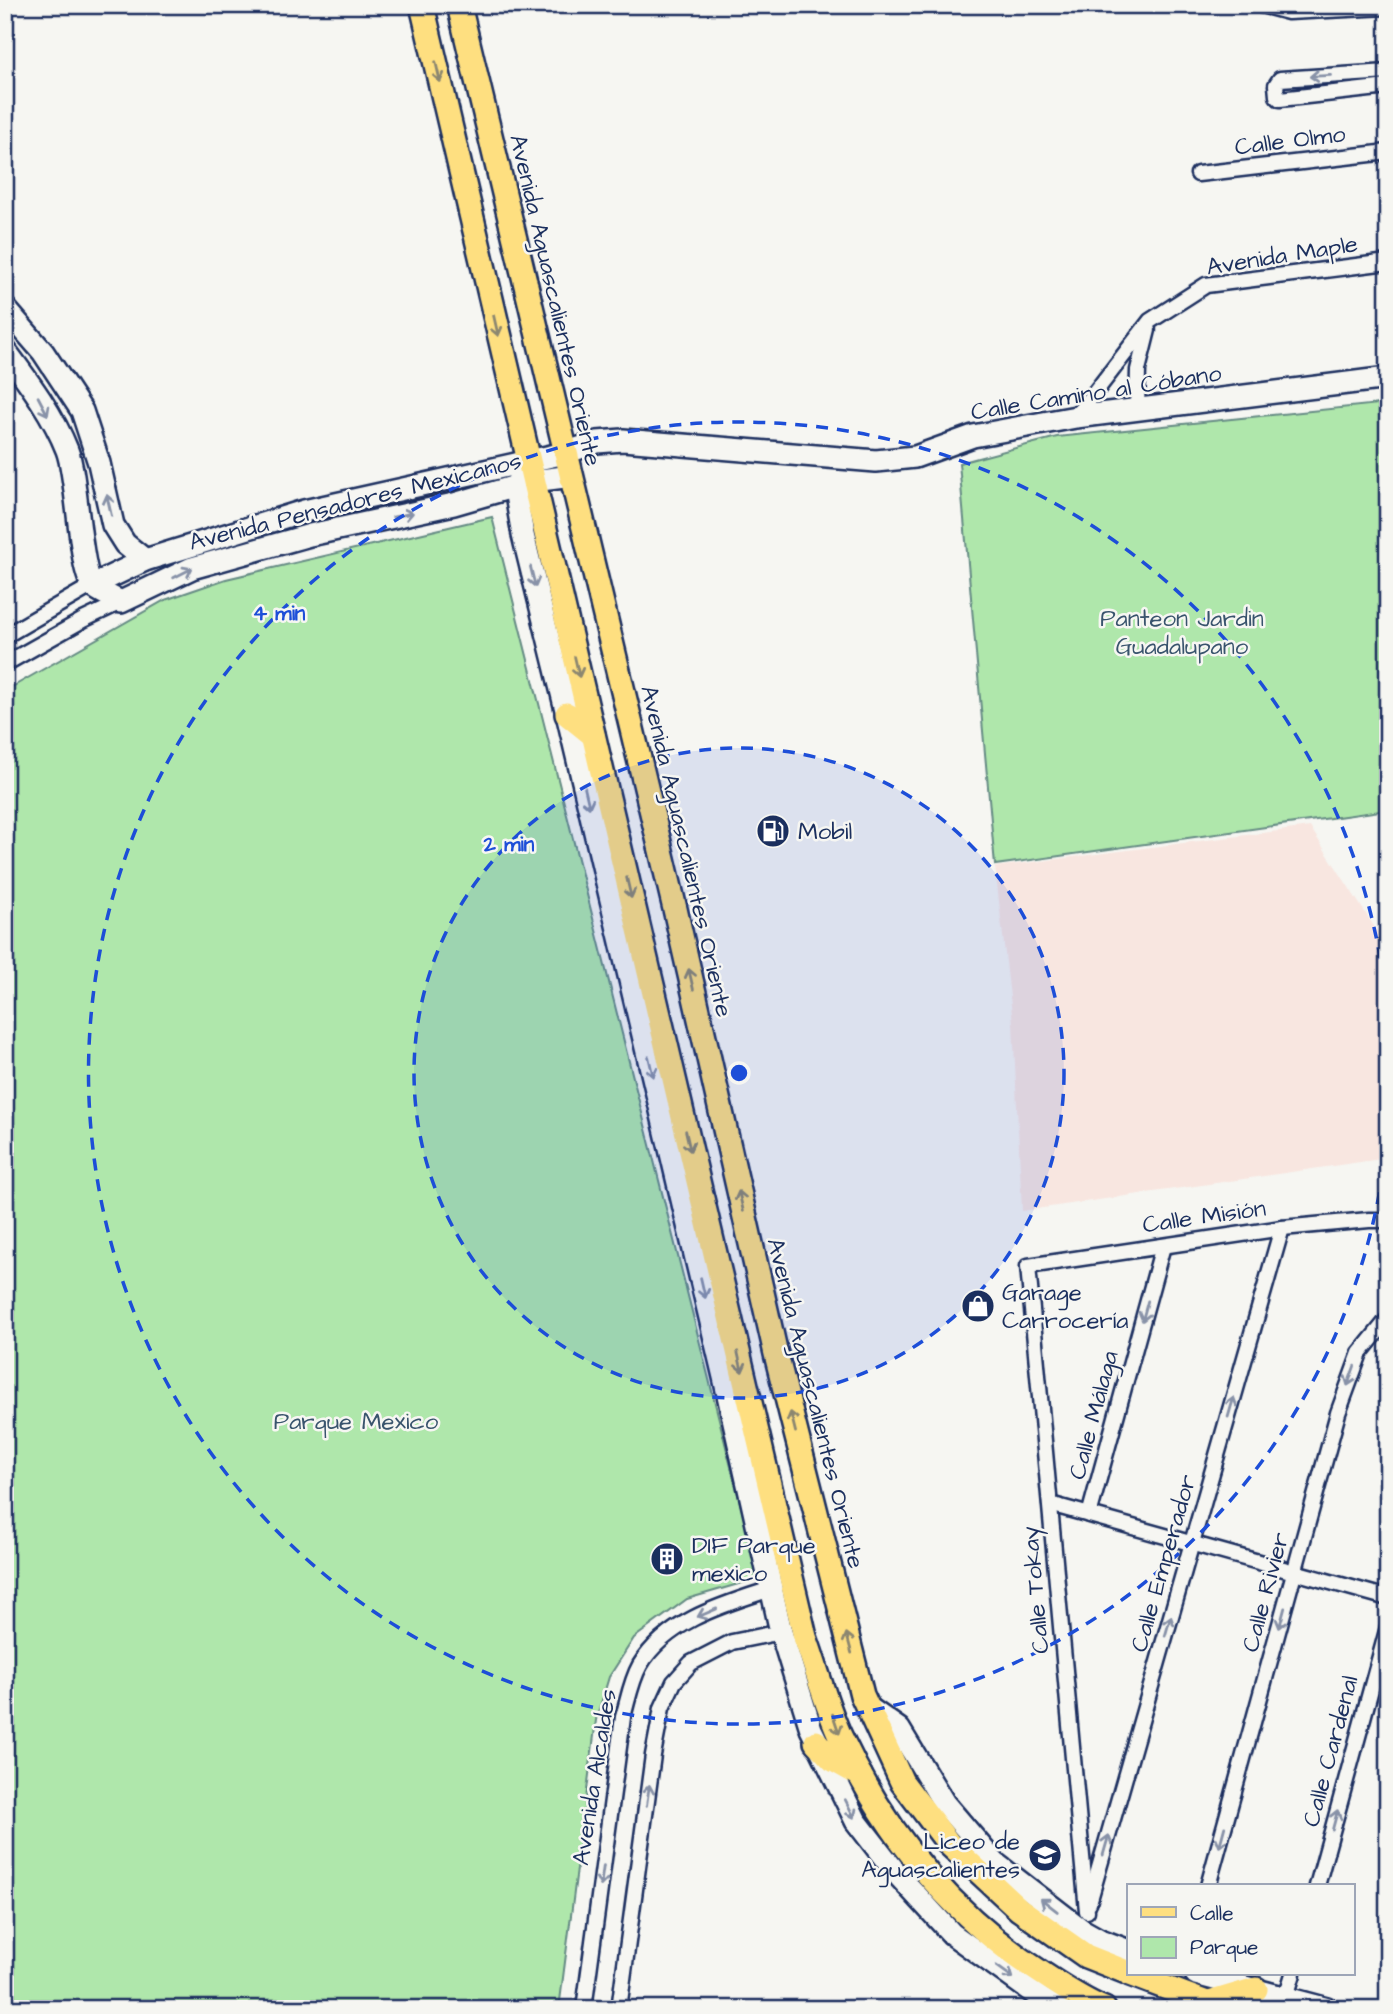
<svg xmlns="http://www.w3.org/2000/svg" width="1393" height="2014" font-family="'Architects Daughter',sans-serif">
  <style>
    .built { fill: #f8e6e0 }
    .green { fill: #afe7ab; stroke: #658b84; stroke-width: 2 }
    .lines { fill: none; stroke-linecap: round; stroke-linejoin: round }
    .street-casing { stroke: #1b2f5e; stroke-width: 19 }
    .secondary-casing { stroke: #1b2f5e; stroke-width: 26 }
    .primary-casing { stroke: #1b2f5e; stroke-width: 28 }
    .street { stroke: #f6f6f2; stroke-width: 14 }
    .secondary { stroke: #f6f6f2; stroke-width: 21 }
    .primary { stroke: #fedf80; stroke-width: 23 }
    .oneway { stroke: #8c876f }
    .oneway2 { stroke: #8892a8 }
    .ring { fill: none; stroke: #1d4ed8; stroke-width: 3.5; stroke-dasharray: 12 9 }
    .labels { text-anchor: middle; stroke-width: 5; stroke-linejoin: round; paint-order: stroke }
    .street-label { font-size: 24px; fill: #1b2f5e; stroke: #f6f6f2 }
    .park-label { font-size: 24px; fill: #39546d; stroke: #f6f6f2 }
    .poi-label { font-size: 24px; fill: #1b2f5e; stroke: #f6f6f2; text-anchor: start }
    .centre { fill: #1d4ed8; stroke: #f6f6f2; stroke-width: 3.5 }
    .ring-label { font-size: 21px; text-anchor: middle; font-weight: bold; fill: #1d4ed8; stroke: #f6f6f2; stroke-width: 5; stroke-linejoin: round; paint-order: stroke }
  </style>
  <rect width="100%" height="100%" fill="#f6f6f2"/>
  <filter id="ink" filterUnits="userSpaceOnUse"><feTurbulence type="fractalNoise" baseFrequency=".0143" numOctaves="2"/><feDisplacementMap in="SourceGraphic" scale="14" xChannelSelector="R" yChannelSelector="G"/><feConvolveMatrix kernelMatrix="1 2 1 2 8 2 1 2 1" color-interpolation-filters="sRGB"/></filter>
  <g filter="url(#ink)">
    <!-- built -->
    <path class="built" d="M 1310,827 L 1388,948 L 1388,1158 L 1022,1211 L 1013,1023 L 995,867 Z"/>
    <!-- green -->
    <g class="green">
      <path d="M 1388,403 L 1388,810 L 995,865 L 959,463 L 1057,437 Z"/>
      <path d="M 492,517 L 759,1578 L 687,1599 L 634,1638 L 609,1677 L 596,1720 L 559,2009 L 5,2009 L 5,691 L 165,600 L 226,579 Z"/>
    </g>
    <g class="lines">
      <defs>
        <g id="street">
          <path d="M 1261,5 L 1288,12 L 1388,7"/>
          <path d="M 1388,72 L 1280,79 L 1276,85 L 1277,96 L 1280,99 L 1388,87"/>
          <path d="M 1198,174 L 1388,152"/>
          <path d="M 1137,409 L 1138,370 L 1148,330"/>
          <path d="M 1076,417 L 1150,321 L 1206,285 L 1388,262"/>
          <path d="M 5,636 L 93,585"/>
          <path d="M 5,664 L 83,620 L 121,602"/>
          <path d="M 1050,1504 L 1388,1598"/>
          <path d="M 1089,1515 L 1163,1246"/>
          <path d="M 1208,1886 L 1338,1413 L 1360,1353 L 1388,1319"/>
          <path d="M 1317,1886 L 1388,1627"/>
          <path d="M 1089,1903 L 1282,1228"/>
          <path d="M 1087,1911 L 1028,1266 L 1282,1228 L 1369,1220 L 1388,1220"/>
          <path d="M 1286,1997 L 1293,1974"/>
          <path d="M 584,2009 L 623,1717 C 628,1700 631,1681 640,1665 C 667,1620 725,1604 771,1589"/>
          <path d="M 619,2009 L 653,1755 L 662,1708 L 674,1682 L 691,1663 L 732,1642 L 781,1632"/>
        </g>
        <g id="secondary">
          <path d="M 5,308 L 43,352 L 82,411 L 99,463 L 113,525 L 125,544 L 145,560"/>
          <path d="M 5,350 C 28,381 53,414 67,450 C 78,478 79,570 93,586 C 99,592 113,597 121,602 L 192,568 L 310,535 L 454,504 L 533,481 L 572,476"/>
          <path d="M 528,460 L 519,477 L 516,495 L 523,535 L 567,714 L 724,1377 L 781,1632 L 811,1729 L 856,1821 L 897,1874 L 952,1934 L 1042,1999 L 1059,2009"/>
          <path d="M 93,585 L 145,560 L 304,511 L 565,453 L 597,442 L 623,440 L 876,461 L 915,457 L 973,436 L 1076,417 L 1388,378"/>
          <path d="M 869,1708 L 899,1729 L 944,1803 L 995,1863 L 1082,1930 L 1100,1940 L 1129,1951"/>
          <path d="M 1196,1974 L 1328,2009"/>
        </g>
        <g id="primary">
          <path d="M 422,5 L 805,1637 C 817,1670 826,1706 841,1738 C 887,1836 952,1916 1043,1974 C 1063,1987 1082,2000 1104,2009"/>
          <path d="M 459,5 L 675,909 L 776,1354 L 862,1695 L 902,1782 L 949,1844 L 1019,1909 L 1086,1956 L 1129,1973"/>
          <path d="M 567,714 L 593,735"/>
          <path d="M 816,1742 L 833,1760 L 860,1775"/>
          <path d="M 1130,1974 L 1207,2003 L 1229,2009"/>
          <path d="M 1209,2003 L 1256,1989"/>
        </g>
      </defs>
      <!-- street casing -->
      <use href="#street" class="street-casing"/>
      <!-- secondary casing -->
      <use href="#secondary" class="secondary-casing"/>
      <!-- primary casing -->
      <use href="#primary" class="primary-casing"/>
      <!-- street -->
      <use href="#street" class="street"/>
      <!-- secondary -->
      <use href="#secondary" class="secondary"/>
      <!-- primary -->
      <use href="#primary" class="primary"/>
    </g>
    <!-- one-way arrows -->
    <defs><path id="oneway-shaft" d="M-6 0H5M1.5-3L5.5 0L1.5 3" fill="none" stroke-width="1.6" stroke-linecap="round" stroke-linejoin="round" transform="scale(1.75)"/></defs>
    <g class="oneway">
      <use href="#oneway-shaft" transform="translate(438 72) rotate(77)"/>
      <use href="#oneway-shaft" transform="translate(496 326) rotate(77)"/>
      <use href="#oneway-shaft" transform="translate(577 667) rotate(77)"/>
      <use href="#oneway-shaft" transform="translate(629 888) rotate(77)"/>
      <use href="#oneway-shaft" transform="translate(691 979) rotate(-103)"/>
      <use href="#oneway-shaft" transform="translate(688 1141) rotate(77)"/>
      <use href="#oneway-shaft" transform="translate(741 1201) rotate(-103)"/>
      <use href="#oneway-shaft" transform="translate(740 1362) rotate(77)"/>
      <use href="#oneway-shaft" transform="translate(793 1422) rotate(-104)"/>
      <use href="#oneway-shaft" transform="translate(849 1643) rotate(-105)"/>
      <use href="#oneway-shaft" transform="translate(836 1724) rotate(71)"/>
    </g>
    <g class="oneway2">
      <use href="#oneway-shaft" transform="translate(1320 76) rotate(177)"/>
      <use href="#oneway-shaft" transform="translate(43 406) rotate(62)"/>
      <use href="#oneway-shaft" transform="translate(109 505) rotate(-103)"/>
      <use href="#oneway-shaft" transform="translate(403 515) rotate(-12)"/>
      <use href="#oneway-shaft" transform="translate(183 573) rotate(-27)"/>
      <use href="#oneway-shaft" transform="translate(533 577) rotate(76)"/>
      <use href="#oneway-shaft" transform="translate(587 798) rotate(77)"/>
      <use href="#oneway-shaft" transform="translate(651 1067) rotate(77)"/>
      <use href="#oneway-shaft" transform="translate(703 1288) rotate(77)"/>
      <use href="#oneway-shaft" transform="translate(1145 1311) rotate(105)"/>
      <use href="#oneway-shaft" transform="translate(1351 1376) rotate(110)"/>
      <use href="#oneway-shaft" transform="translate(1231 1407) rotate(-74)"/>
      <use href="#oneway-shaft" transform="translate(707 1613) rotate(157)"/>
      <use href="#oneway-shaft" transform="translate(1282 1618) rotate(105)"/>
      <use href="#oneway-shaft" transform="translate(1168 1626) rotate(-74)"/>
      <use href="#oneway-shaft" transform="translate(648 1795) rotate(-82)"/>
      <use href="#oneway-shaft" transform="translate(850 1809) rotate(63)"/>
      <use href="#oneway-shaft" transform="translate(1335 1820) rotate(-75)"/>
      <use href="#oneway-shaft" transform="translate(1222 1837) rotate(105)"/>
      <use href="#oneway-shaft" transform="translate(1106 1845) rotate(-74)"/>
      <use href="#oneway-shaft" transform="translate(602 1876) rotate(98)"/>
      <use href="#oneway-shaft" transform="translate(1049 1905) rotate(-142)"/>
      <use href="#oneway-shaft" transform="translate(1005 1972) rotate(36)"/>
    </g>
  </g>
  <!-- distance rings -->
  <circle cx="739" cy="1073" r="325" fill="#1d4ed8" fill-opacity=".12"/>
  <g class="ring">
    <circle cx="739" cy="1073" r="325"/>
    <path d="M1388 1130A651 651 0 1 1 1388 1016"/>
  </g>
  <!-- icons -->
  <defs>
    <symbol id="fuel-disc" viewBox="-11 -11 22 22"><circle r="9.5" fill="#1b2f5e" stroke="#f6f6f2"/><path d="M-5.5-6h7V0h2V4h1.3V-2.5L3-4.5l.8-.8L6-3V5H2.5V1h-1V6h-7ZM-4.2-4.7v3.2H.2V-4.7Z" fill="#fff"/></symbol>
    <symbol id="shop-disc" viewBox="-11 -11 22 22"><circle r="9.5" fill="#1b2f5e" stroke="#f6f6f2"/><path d="M-5-2.5h2.3a2.7 3.5 0 0 1 5.4 0H5L5.5 6h-11ZM-1.5-2.5h3a1.5 2.3 0 0 0-3 0Z" fill="#fff"/></symbol>
    <symbol id="building-disc" viewBox="-11 -11 22 22"><circle r="9.5" fill="#1b2f5e" stroke="#f6f6f2"/><path d="M-4-6H4V6H1V3H-1V6H-4ZM-2.5-4.3h1.7v1.8h-1.7ZM.8-4.3h1.7v1.8H.8ZM-2.5-1h1.7V.8h-1.7ZM.8-1h1.7V.8H.8Z" fill="#fff"/></symbol>
    <symbol id="school-disc" viewBox="-11 -11 22 22"><circle r="9.5" fill="#1b2f5e" stroke="#f6f6f2"/><path d="M0-5L7-2L0 1L-7-2ZM-4 1L0 2.5L4 1V4Q0 6-4 4Z" fill="#fff"/></symbol>
  </defs>
  <g fill-rule="evenodd">
    <use href="#fuel-disc" x="754" y="812" width="38" height="38"/>
    <use href="#shop-disc" x="959" y="1287" width="38" height="38"/>
    <use href="#building-disc" x="648" y="1540" width="38" height="38"/>
    <use href="#school-disc" x="1026" y="1836" width="38" height="38"/>
  </g>
  <g class="labels">
    <!-- street labels -->
    <g class="street-label">
      <text transform="translate(1290 140) rotate(-7)" y="8">Calle Olmo</text>
      <text transform="translate(1282 255) rotate(-9)" y="8">Avenida Maple</text>
      <text transform="translate(556 300) rotate(77)" y="8">Avenida Aguascalientes Oriente</text>
      <text transform="translate(1096 392) rotate(-9)" y="8">Calle Camino al Cóbano</text>
      <text transform="translate(355 501) rotate(-14)" y="8">Avenida Pensadores Mexicanos</text>
      <text transform="translate(687 851) rotate(77)" y="8">Avenida Aguascalientes Oriente</text>
      <text transform="translate(1204 1216) rotate(-8)" y="8">Calle Misión</text>
      <text transform="translate(816 1403) rotate(76)" y="8">Avenida Aguascalientes Oriente</text>
      <text transform="translate(1093 1415) rotate(-75)" y="8">Calle Málaga</text>
      <text transform="translate(1163 1563) rotate(-74)" y="8">Calle Emperador</text>
      <text transform="translate(1035 1590) rotate(-95)" y="8">Calle Tokay</text>
      <text transform="translate(1265 1592) rotate(-75)" y="8">Calle Rivier</text>
      <text transform="translate(1330 1751) rotate(-75)" y="8">Calle Cardenal</text>
      <text transform="translate(594 1777) rotate(-81)" y="8">Avenida Alcaldes</text>
    </g>
    <!-- park labels -->
    <g class="park-label">
      <text x="1182" y="626">Panteon Jardin<tspan x="1182" dy="28">Guadalupano</tspan></text>
      <text x="356" y="1429">Parque Mexico</text>
    </g>
    <!-- poi labels -->
    <g class="poi-label">
      <text x="798" y="839">Mobil</text>
      <text x="1002" y="1300">Garage<tspan x="1002" dy="28">Carrocería</tspan></text>
      <text x="692" y="1553">DIF Parque<tspan x="692" dy="28">mexico</tspan></text>
      <text x="1020" y="1849" text-anchor="end">Liceo de<tspan x="1020" dy="28">Aguascalientes</tspan></text>
    </g>
  </g>
  <circle cx="739" cy="1073" r="10" class="centre"/>
  <g class="ring-label">
    <text x="279" y="620">4 min</text>
    <text x="509" y="851">2 min</text>
  </g>
  <!-- margin -->
  <rect width="1393" height="2014" fill="none" stroke="#f6f6f2" stroke-width="28"/>
  <rect x="14" y="14" width="1365" height="1986" fill="none" stroke="#1b2f5e" stroke-width="2.5" filter="url(#ink)"/>
  <!-- legend -->
  <rect x="1127" y="1884" width="228" height="91" fill="#f6f6f2" stroke="#9ea6b7" stroke-width="2"/>
  <rect x="1141" y="1907" width="35" height="10" fill="#fedf80" stroke="#9ea6b7" stroke-width="2"/>
  <text x="1190" y="1920" font-size="21" fill="#1b2f5e">Calle</text>
  <rect x="1141" y="1937" width="35" height="21" fill="#afe7ab" stroke="#9ea6b7" stroke-width="2"/>
  <text x="1190" y="1954" font-size="21" fill="#1b2f5e">Parque</text>
</svg>
